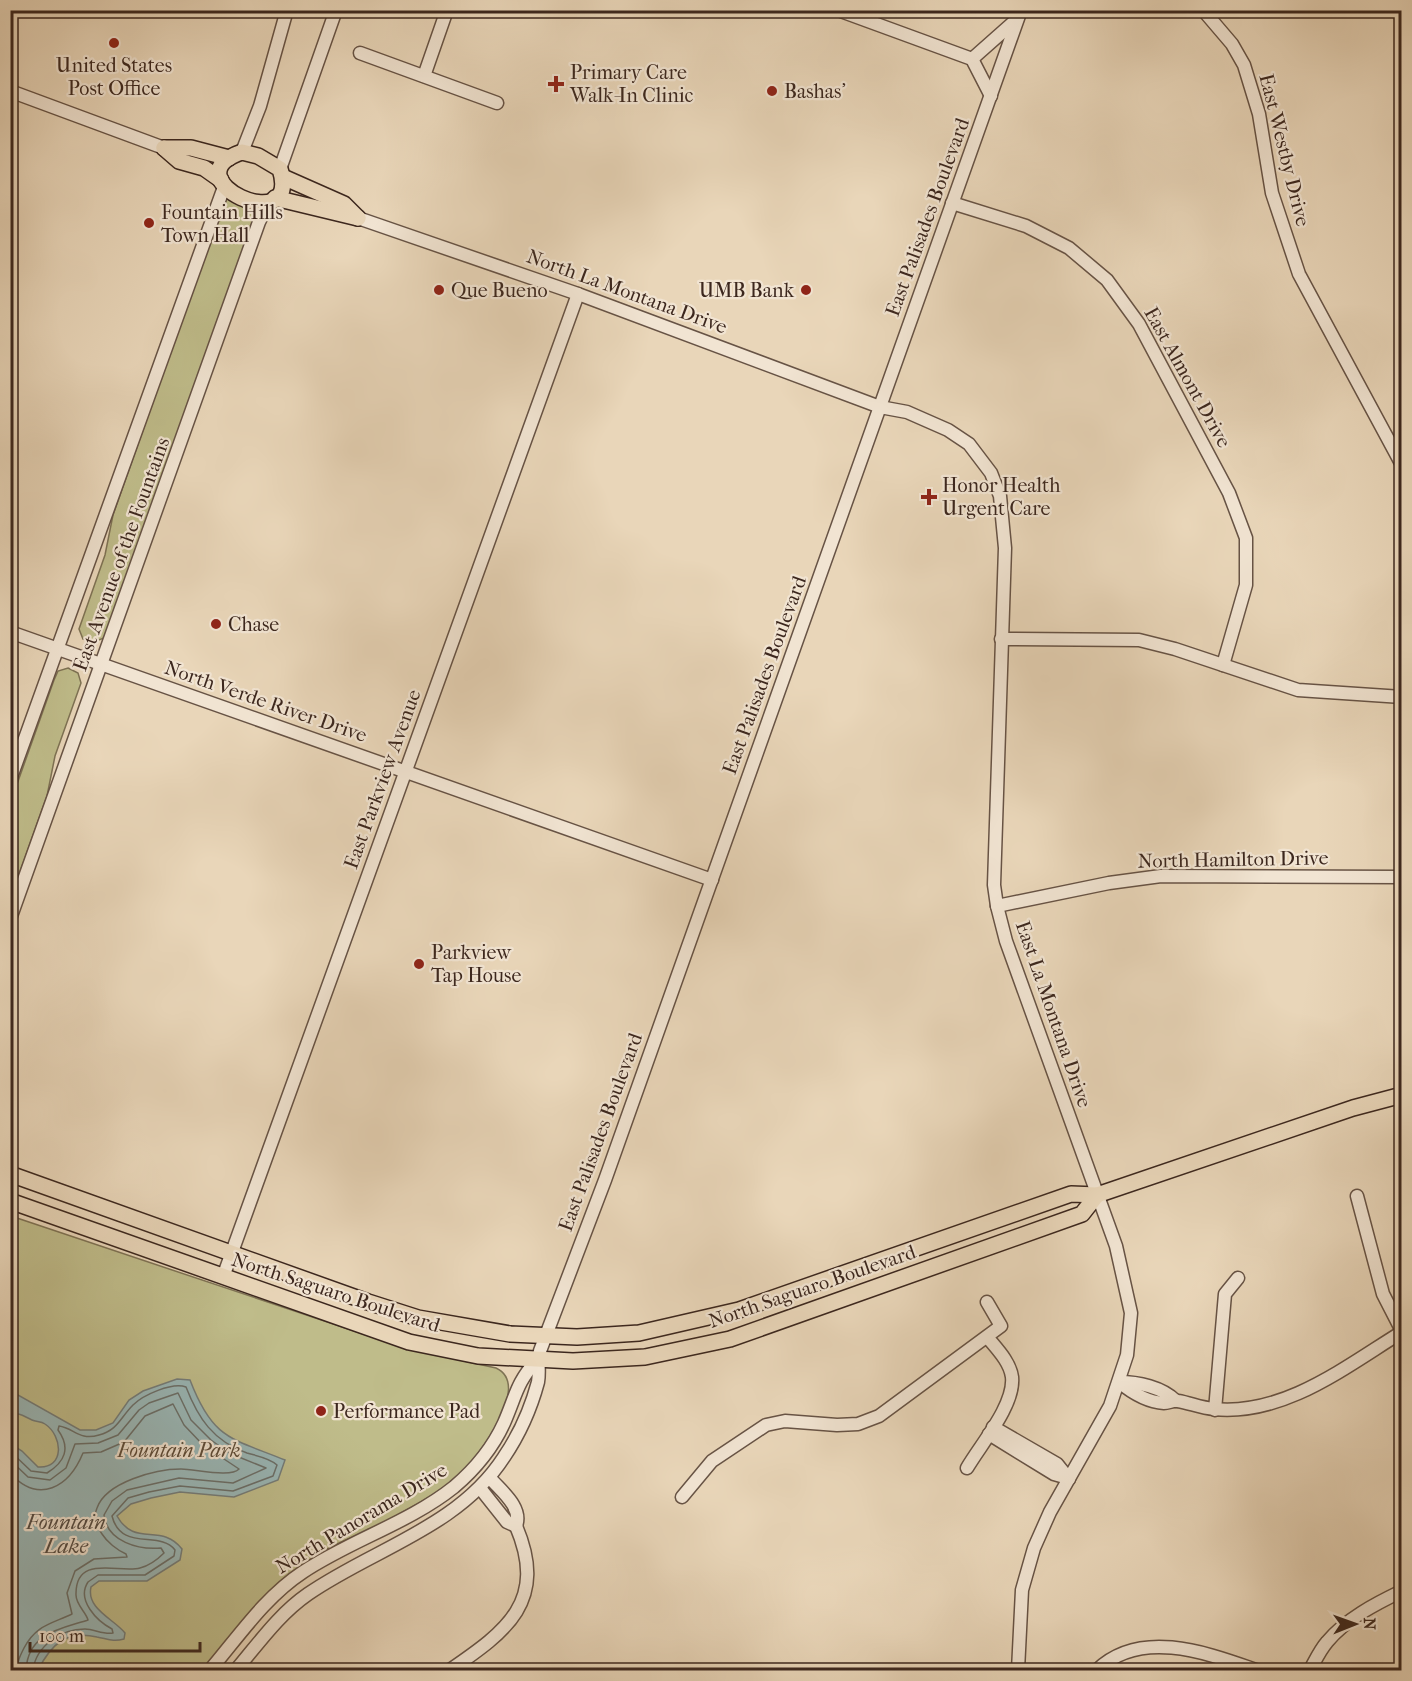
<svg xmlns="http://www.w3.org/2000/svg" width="1412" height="1681" font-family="'IM FELL French Canon',serif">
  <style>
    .green { fill: #bfbc8a; stroke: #7e7254; stroke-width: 1.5 }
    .water { fill: #99b7b7; stroke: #747d7a; stroke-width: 1.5 }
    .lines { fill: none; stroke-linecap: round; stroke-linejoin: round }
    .shore { stroke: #6a6f6a; stroke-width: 1.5 }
    .stream { stroke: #747d7a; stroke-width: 4 }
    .minor-casing { stroke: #675345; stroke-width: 15 }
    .major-casing { stroke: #3c271e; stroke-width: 18 }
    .minor { stroke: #f1e4d2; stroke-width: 12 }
    .major { stroke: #e9d6b9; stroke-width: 15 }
    .poi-dot { fill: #8f2418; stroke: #f1e4d2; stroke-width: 2 }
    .labels { text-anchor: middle; stroke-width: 4.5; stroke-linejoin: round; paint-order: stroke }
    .poi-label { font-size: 20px; fill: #3c271e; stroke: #f1e4d2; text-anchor: start }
    .street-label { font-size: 20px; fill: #3c271e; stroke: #f1e4d2 }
    .park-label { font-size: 20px; font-style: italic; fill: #5d4c39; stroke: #f1e4d2 }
    .water-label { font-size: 21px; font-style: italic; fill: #534b44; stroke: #f1e4d2 }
  </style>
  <rect width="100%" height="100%" fill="#e9d6b9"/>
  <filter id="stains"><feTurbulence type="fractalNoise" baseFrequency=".00333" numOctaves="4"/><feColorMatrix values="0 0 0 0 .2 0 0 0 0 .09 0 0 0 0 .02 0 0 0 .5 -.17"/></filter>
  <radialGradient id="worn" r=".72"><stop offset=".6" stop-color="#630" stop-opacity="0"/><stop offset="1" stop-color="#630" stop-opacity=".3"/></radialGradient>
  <!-- green -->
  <g class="green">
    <path d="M 225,197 L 242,206 L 261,209 L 254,220 L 104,638 L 94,642 L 83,639 L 79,629 L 105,555 L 113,515 Z"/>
    <path d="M 68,668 L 78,673 L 81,683 L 55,756 L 47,796 L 11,897 L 11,801 L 54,680 L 58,671 Z"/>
    <path d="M 11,1216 L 405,1348 L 496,1368 C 533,1385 478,1457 460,1474 C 439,1494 412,1506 387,1521 C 364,1535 335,1541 314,1557 C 298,1569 282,1581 268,1594 C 244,1617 224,1646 203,1670 L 11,1670 Z"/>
  </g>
  <!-- water -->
  <path class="water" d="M 177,1379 L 190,1380 C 213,1440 231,1438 285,1460 L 278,1480 L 234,1497 L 180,1492 L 151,1498 L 131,1504 L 117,1516 C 135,1548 161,1522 182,1549 L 180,1560 L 147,1581 L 99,1581 L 91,1587 C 86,1609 114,1619 125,1633 L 124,1639 C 113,1642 108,1639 97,1637 C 65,1630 51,1645 38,1670 L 11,1670 L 11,1444 L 22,1451 L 38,1467 C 65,1469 63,1436 45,1424 C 41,1421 36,1422 32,1420 C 23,1416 20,1412 11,1415 L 11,1391 L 80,1430 L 96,1430 L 113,1423 L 129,1400 L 143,1391 Z"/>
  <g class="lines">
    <!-- shore -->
    <g class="shore">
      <path d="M 10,1451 L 31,1471 L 47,1473 C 65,1462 71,1448 58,1430 L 59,1426 C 74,1428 79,1441 99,1435 C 118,1430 120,1418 133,1405 C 143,1395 172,1382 186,1387 C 198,1418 213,1441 247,1453 C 257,1456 270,1458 277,1465 L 273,1476 L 233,1491 L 180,1486 L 149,1492 L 128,1498 L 112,1516 C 121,1552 160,1530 175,1550 L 174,1556 L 145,1575 L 98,1575 L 88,1582 C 76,1600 97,1621 112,1629 L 113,1633 C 104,1635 94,1629 85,1629 C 61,1629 36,1646 33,1670"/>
      <path d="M 10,1460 L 28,1477 L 50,1480 L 66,1468 L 75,1444 L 98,1443 L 118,1435 L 139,1410 L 149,1403 L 178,1393 L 191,1420 L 211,1440 L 229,1453 L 266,1468 L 233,1483 L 179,1478 L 127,1490 L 112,1501 L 104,1515 C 107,1542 139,1550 161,1548 L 164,1553 C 158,1559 148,1566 140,1568 C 120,1574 75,1553 76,1595 C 76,1605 86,1612 88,1620 C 60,1629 28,1633 26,1670"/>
      <path d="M 10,1473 C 39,1505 69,1487 83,1453 L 101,1452 L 124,1442 L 145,1416 L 173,1404 L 184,1425 L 203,1445 L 239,1469 C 231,1478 195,1469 181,1469 C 156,1469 106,1482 97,1508 C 93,1517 96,1526 102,1534 C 107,1542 117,1550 126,1554 L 127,1557 L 94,1559 L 75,1571 L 67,1593 L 72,1614 C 51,1624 36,1625 24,1648 C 20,1656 17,1662 17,1670"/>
    </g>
    <!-- stream -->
    <path class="stream" d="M 1393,10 L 1402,40"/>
    <defs>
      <g id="minor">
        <path d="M 838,10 L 972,59 L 991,96"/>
        <path d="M 1203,10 L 1232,44 L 1244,65 L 1259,114 L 1272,193 L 1299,274 L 1402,465"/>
        <path d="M 360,53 L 497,103"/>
        <path d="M 972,59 L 1016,20"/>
        <path d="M 424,76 L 447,10"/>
        <path d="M 10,91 L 164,148"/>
        <path d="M 242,152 L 260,106 L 287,10"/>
        <path d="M 280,169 L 336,10"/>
        <path d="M 952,203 L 1026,226 L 1069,248 L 1107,280 L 1139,324 L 1229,493 L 1246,538 L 1246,585 L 1223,665"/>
        <path d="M 358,218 L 578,294 L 880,407 L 907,412 L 948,430 L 969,444 L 991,473 L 1000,496 L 1005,548 L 994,885 L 997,906 L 1006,941 L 1116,1246 L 1131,1313 L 1127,1355 L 1110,1406 L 1050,1512 L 1034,1548 L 1022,1590 L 1018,1670"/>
        <path d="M 10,632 L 712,880"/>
        <path d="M 1001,639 L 1139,640 L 1175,649 L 1298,690 L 1402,697"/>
        <path d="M 10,780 L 224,187"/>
        <path d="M 997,906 L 1109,883 L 1161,876 L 1402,877"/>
        <path d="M 10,919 L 259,222 L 269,202"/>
        <path d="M 1357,1196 L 1383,1294 L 1402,1331"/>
        <path d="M 223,1277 L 578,294"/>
        <path d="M 1119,1382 C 1131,1392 1147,1402 1164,1403 C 1169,1403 1173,1400 1178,1401 C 1190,1403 1201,1408 1214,1409 C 1284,1416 1345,1367 1402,1332"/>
        <path d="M 1119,1382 C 1138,1382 1162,1387 1176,1401"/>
        <path d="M 1215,1410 L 1225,1294 L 1238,1278"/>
        <path d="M 993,1427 L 1057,1464 L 1069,1479"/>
        <path d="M 989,1434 L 1054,1474 L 1068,1478"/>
        <path d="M 967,1468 C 981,1444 1015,1405 1012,1377 C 1010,1362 997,1349 988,1338"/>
        <path d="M 480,1488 L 507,1522 L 516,1526 C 523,1507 501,1491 490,1478"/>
        <path d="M 682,1497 L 712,1461 L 766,1425 L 785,1421 L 837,1425 L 858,1424 L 879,1416 L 1001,1326 L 987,1302"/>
        <path d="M 210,1670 C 239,1636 265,1597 303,1572 C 351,1540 409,1523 454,1487 C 474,1470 493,1447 504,1423 C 516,1396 516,1383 537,1360"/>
        <path d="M 236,1670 C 258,1644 279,1614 308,1594 C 373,1549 459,1527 504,1457 C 519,1435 531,1408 538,1382 C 540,1371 537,1361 540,1351 L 605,1180 L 1021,10"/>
        <path d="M 450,1670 C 507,1631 548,1601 516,1526"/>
        <path d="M 1097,1670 C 1141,1628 1207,1653 1256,1670"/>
        <path d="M 1310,1670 C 1315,1661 1320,1650 1327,1642 C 1346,1619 1375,1604 1402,1591"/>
      </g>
      <g id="major">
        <path d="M 164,148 L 191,148 L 229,158"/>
        <path d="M 164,148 L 179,161 L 204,168 L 221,180"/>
        <path d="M 242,152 L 258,156 L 280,169 C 303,242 166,178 242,152 Z"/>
        <path d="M 283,177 L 344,204 L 358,218"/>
        <path d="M 275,198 L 358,218"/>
        <path d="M 10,1174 L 368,1302 L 418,1318 L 510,1334 L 577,1337 L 639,1333 L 739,1310 L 1071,1194 L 1097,1195 L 1353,1108 L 1402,1095"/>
        <path d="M 10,1201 L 409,1342 L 478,1356 L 573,1361 L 645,1357 L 730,1339 L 1082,1214 L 1097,1195"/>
      </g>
    </defs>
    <!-- minor casing -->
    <use href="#minor" class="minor-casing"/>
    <!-- major casing -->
    <use href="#major" class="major-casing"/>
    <!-- minor -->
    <use href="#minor" class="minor"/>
    <!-- major -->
    <use href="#major" class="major"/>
  </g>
  <!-- markers -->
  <g class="poi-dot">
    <circle cx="114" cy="43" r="6"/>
    <path d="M553 75h6v6h6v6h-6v6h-6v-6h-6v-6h6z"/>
    <circle cx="772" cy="91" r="6"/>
    <circle cx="149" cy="223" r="6"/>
    <circle cx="439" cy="290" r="6"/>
    <circle cx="806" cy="290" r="6"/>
    <path d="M926 488h6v6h6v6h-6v6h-6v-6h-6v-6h6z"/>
    <circle cx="216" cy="624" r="6"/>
    <circle cx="419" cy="964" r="6"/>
    <circle cx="321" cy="1411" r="6"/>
  </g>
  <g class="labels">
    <!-- poi labels -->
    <g class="poi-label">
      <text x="114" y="72" text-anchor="middle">United States<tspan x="114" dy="23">Post Office</tspan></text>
      <text x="570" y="79">Primary Care<tspan x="570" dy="23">Walk-In Clinic</tspan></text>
      <text x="784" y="98">Bashas'</text>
      <text x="161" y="219">Fountain Hills<tspan x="161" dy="23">Town Hall</tspan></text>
      <text x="451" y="297">Que Bueno</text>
      <text x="794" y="297" text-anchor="end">UMB Bank</text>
      <text x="942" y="492">Honor Health<tspan x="942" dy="23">Urgent Care</tspan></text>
      <text x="228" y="631">Chase</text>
      <text x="431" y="959">Parkview<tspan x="431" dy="23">Tap House</tspan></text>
      <text x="333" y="1418">Performance Pad</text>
    </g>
    <!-- street labels -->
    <g class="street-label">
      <text transform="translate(1285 150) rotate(76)" y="7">East Westby Drive</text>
      <text transform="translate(927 217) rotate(-70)" y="7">East Palisades Boulevard</text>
      <text transform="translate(627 291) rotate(20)" y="7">North La Montana Drive</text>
      <text transform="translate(1188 377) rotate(61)" y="7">East Almont Drive</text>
      <text transform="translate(121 554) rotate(-70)" y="7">East Avenue of the Fountains</text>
      <text transform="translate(764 675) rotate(-70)" y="7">East Palisades Boulevard</text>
      <text transform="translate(266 701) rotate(19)" y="7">North Verde River Drive</text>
      <text transform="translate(382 779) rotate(-70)" y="7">East Parkview Avenue</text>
      <text transform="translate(1233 859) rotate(-1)" y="7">North Hamilton Drive</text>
      <text transform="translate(1054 1014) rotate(71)" y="7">East La Montana Drive</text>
      <text transform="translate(600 1132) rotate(-70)" y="7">East Palisades Boulevard</text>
      <text transform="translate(812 1286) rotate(-19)" y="7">North Saguaro Boulevard</text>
      <text transform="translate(336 1292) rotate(18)" y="7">North Saguaro Boulevard</text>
      <text transform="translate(361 1518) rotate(-31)" y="7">North Panorama Drive</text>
    </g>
    <!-- park labels -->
    <g class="park-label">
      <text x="179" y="1457">Fountain Park</text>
    </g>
    <!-- water labels -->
    <g class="water-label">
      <text x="66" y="1529">Fountain<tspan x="66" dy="24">Lake</tspan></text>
    </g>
  </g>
  <!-- margin -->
  <rect width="1412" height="1681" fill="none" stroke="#e9d6b9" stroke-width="36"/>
  <rect x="12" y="12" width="1388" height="1657" fill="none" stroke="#3c271e" stroke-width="3"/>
  <rect x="18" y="18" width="1376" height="1645" fill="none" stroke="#3c271e" stroke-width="1.5"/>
  <!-- north arrow -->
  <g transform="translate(1355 1624) rotate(89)" stroke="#f1e4d2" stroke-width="4.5" paint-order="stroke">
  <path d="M0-4.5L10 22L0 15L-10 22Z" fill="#3c271e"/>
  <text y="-9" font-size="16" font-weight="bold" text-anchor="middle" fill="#3c271e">N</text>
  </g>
  <!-- scale -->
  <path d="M30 1642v9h170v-9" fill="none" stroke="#3c271e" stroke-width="3"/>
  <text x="39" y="1642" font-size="18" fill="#3c271e" stroke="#f1e4d2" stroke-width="4.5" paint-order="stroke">100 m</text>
  <rect width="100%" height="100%" filter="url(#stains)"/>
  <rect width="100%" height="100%" fill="url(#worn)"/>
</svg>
